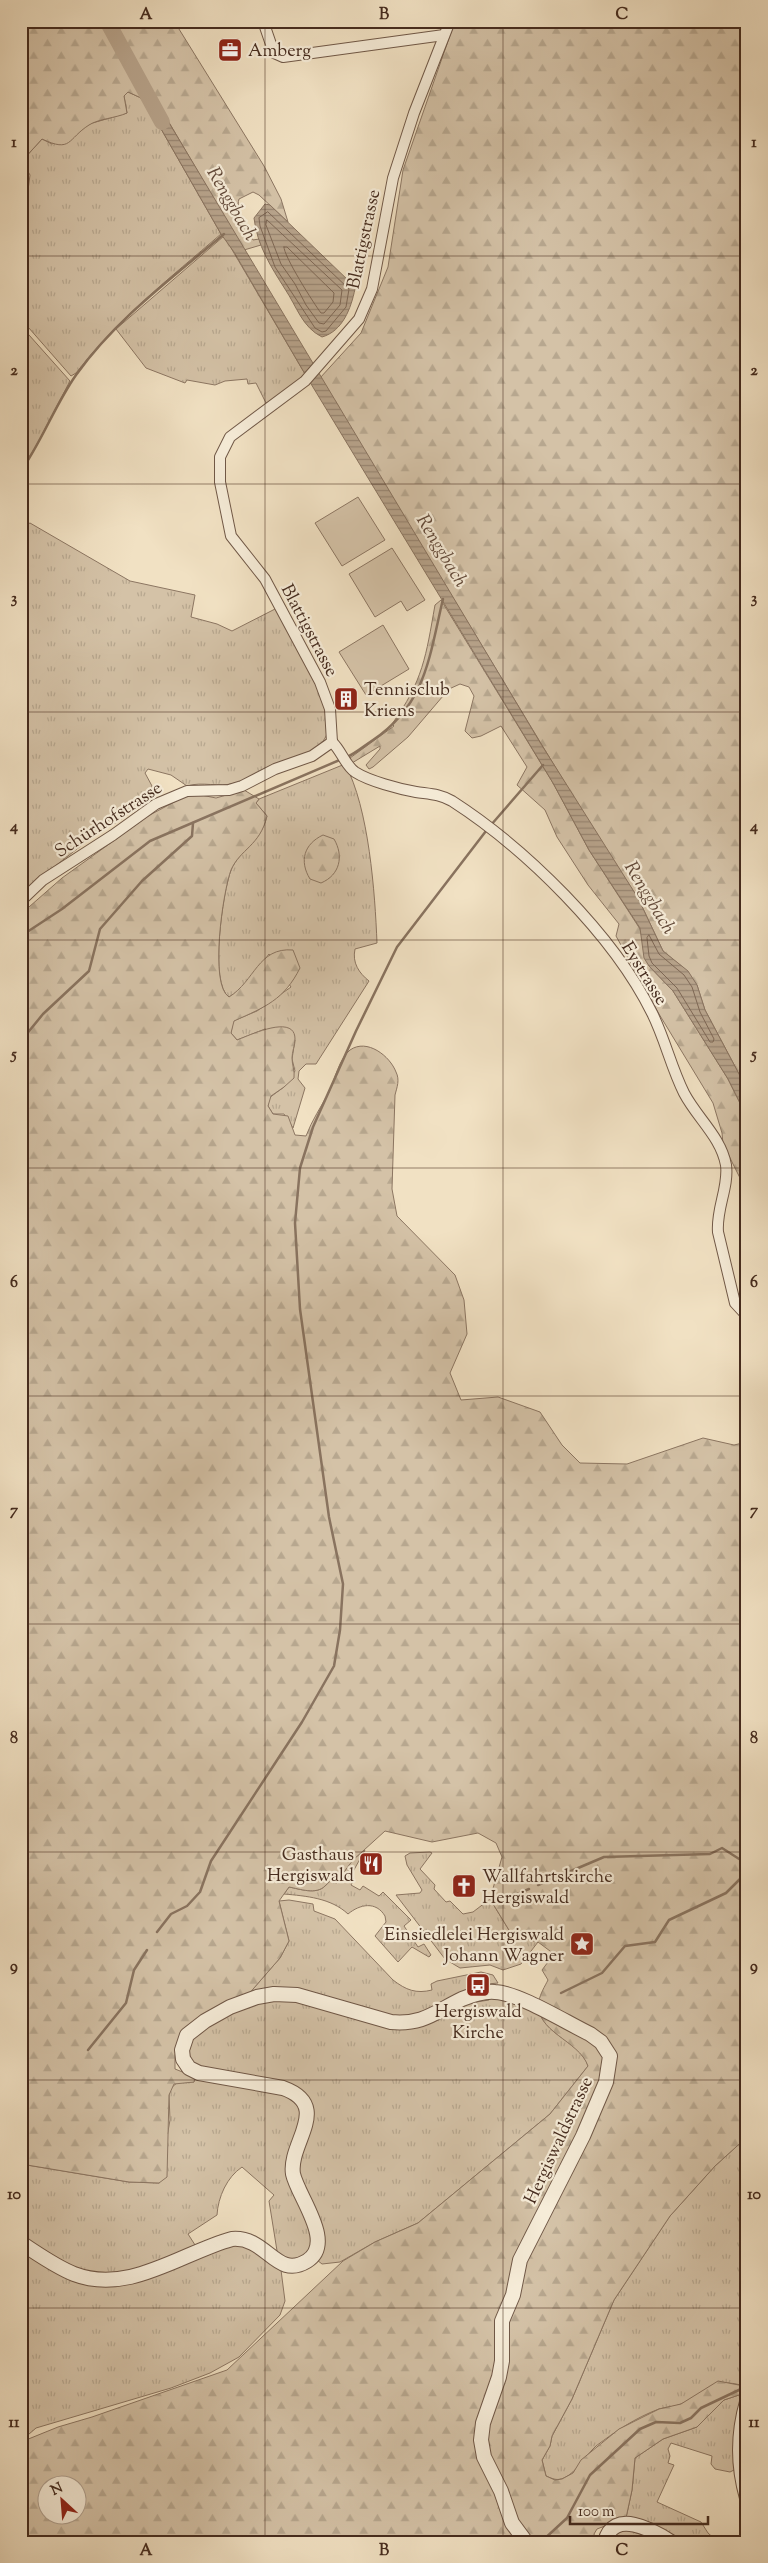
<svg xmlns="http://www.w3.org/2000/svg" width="768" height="2563" font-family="'Sorts Mill Goudy',serif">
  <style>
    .grass { fill: url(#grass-tufts); stroke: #8c7662 }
    .forest { fill: url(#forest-firs); stroke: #8c7662; fill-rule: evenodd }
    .park { fill: #d4c2a7; stroke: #8c7662 }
    .water { fill: url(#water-rules); stroke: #89735f }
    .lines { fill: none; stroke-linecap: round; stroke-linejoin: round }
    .shore { stroke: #7e6754; stroke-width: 1 }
    .stream { stroke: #89735f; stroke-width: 2.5 }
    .river { stroke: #b7a38b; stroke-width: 16 }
    .minor-casing { stroke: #705847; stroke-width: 12 }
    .tertiary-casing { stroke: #705847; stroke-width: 16 }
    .minor { stroke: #f6ecd8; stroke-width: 10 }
    .tertiary { stroke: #f6ecd8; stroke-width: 14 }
    .grid { fill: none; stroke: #452b1e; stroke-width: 1; stroke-opacity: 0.55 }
    .labels { text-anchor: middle; stroke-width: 4.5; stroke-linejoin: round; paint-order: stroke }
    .poi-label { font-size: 18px; fill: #452b1e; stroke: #f6ecd8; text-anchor: start }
    .street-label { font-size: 18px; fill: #452b1e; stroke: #f6ecd8 }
    .water-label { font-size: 19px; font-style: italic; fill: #624939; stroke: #f6ecd8 }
    .neatline { fill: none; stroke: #452b1e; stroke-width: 2 }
    .grid-label { font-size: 16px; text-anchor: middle; font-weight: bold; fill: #452b1e }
  </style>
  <defs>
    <pattern id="grass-tufts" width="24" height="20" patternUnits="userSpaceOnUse" patternTransform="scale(1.25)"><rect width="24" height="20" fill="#d4c2a7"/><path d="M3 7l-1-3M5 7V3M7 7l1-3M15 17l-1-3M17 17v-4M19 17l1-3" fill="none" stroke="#b7a78f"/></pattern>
    <pattern id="forest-firs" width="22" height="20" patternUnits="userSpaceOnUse" patternTransform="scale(1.25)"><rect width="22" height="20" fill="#d4c2a7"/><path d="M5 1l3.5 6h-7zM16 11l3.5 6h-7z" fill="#b7a78f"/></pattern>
    <pattern id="water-rules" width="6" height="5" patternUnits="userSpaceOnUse" patternTransform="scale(1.25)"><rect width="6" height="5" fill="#b7a38b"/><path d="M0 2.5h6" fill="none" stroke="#978571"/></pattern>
  </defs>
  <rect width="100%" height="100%" fill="#f1e1c3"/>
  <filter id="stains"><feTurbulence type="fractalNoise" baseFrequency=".004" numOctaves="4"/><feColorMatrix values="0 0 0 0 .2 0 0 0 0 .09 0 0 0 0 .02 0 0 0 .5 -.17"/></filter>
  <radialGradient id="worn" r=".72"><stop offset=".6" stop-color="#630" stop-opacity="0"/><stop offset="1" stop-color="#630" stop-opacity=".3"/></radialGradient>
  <!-- grass -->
  <g class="grass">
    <path d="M 128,92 L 139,97 L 148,106 L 221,234 C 170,278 117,319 76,373 L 71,376 L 21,319 L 21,243 L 30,175 L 22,161 L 42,139 L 52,144 L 89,124 L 127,113 L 124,96 Z"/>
    <path d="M 224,236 L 305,374 L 272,402 L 266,403 L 256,383 L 248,384 L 247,379 L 225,381 L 215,385 L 187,380 L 185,383 L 146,368 L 116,329 Z"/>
    <path d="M 21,326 L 70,381 L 35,448 L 21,469 Z"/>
    <path d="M 30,523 L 130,581 L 195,595 L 191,617 L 217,624 L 232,631 L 277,608 C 291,635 334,705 327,734 C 325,739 320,746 316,749 C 305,757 249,780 235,783 C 218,788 203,781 187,786 L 171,775 L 148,769 L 145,773 L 152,786 L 151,792 L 126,816 L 87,841 L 21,893 L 21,527 Z"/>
    <path d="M 345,764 C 369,808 375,893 377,943 L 355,949 C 352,963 359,973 369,981 L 316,1064 L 306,1064 L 299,1071 L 298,1079 L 305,1088 L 293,1128 L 284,1114 L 273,1114 L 268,1106 L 269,1098 L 284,1087 L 295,1071 L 292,1059 L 295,1040 L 265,1029 L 237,1040 L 231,1033 L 233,1021 L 257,1011 L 291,987 L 269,954 L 241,990 L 229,997 C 209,984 223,891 231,870 C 240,849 260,844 267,816 L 256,803 L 259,799 Z"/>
    <path d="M 365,1850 L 350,1877 L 354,1879 L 351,1885 L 360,1890 L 363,1886 L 379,1896 L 383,1892 L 411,1920 L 404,1926 L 418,1947 L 424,1944 L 431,1955 L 429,1957 L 412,1947 L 398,1962 L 375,1936 L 386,1922 L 385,1916 C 376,1901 360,1904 348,1914 C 331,1898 306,1896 284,1894 L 289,1887 C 300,1889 316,1895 325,1886 C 333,1879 333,1875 344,1872 L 352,1860 Z"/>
    <path d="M 430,1852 L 432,1853 L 420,1869 L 435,1885 L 434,1889 L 446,1902 L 450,1901 L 463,1914 L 473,1912 L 490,1899 L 512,1935 L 538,1942 L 521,1964 L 503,1970 L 490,1965 L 460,1968 L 445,1959 L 396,1895 L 420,1893 L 422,1890 L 407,1865 L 405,1856 L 410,1853 Z"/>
    <path d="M 289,1900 L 313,1904 L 314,1911 L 335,1919 L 393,1980 C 406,1990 416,1994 432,1990 L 431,1984 L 437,1981 L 481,1972 L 493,1975 L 498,1983 L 468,1986 L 469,1988 L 445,2005 L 403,2019 L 302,1993 L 247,1996 L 280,1958 L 289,1941 L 279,1901 Z"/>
    <path d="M 279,1997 L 389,2024 L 457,2005 L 489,2000 L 489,1997 L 508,1999 L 540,2014 C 549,2037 580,2042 588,2066 L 550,2114 L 418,2223 L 375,2242 L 340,2262 L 322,2264 L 317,2260 L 297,2174 L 308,2102 L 202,2071 L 189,2062 L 188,2042 L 192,2035 L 240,2007 Z"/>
    <path d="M 195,2077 L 285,2094 L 299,2107 L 302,2118 L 293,2143 L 314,2237 L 309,2253 L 293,2261 L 278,2257 L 269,2201 L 274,2195 L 242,2167 C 227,2177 218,2197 217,2215 L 188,2234 L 197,2248 L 141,2271 L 84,2274 L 21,2238 L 21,2164 L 129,2182 L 159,2183 L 170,2120 L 169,2095 L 171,2088 L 178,2082 L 194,2082 Z"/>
    <path d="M 747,2137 L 747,2379 L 744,2386 C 710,2376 707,2393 681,2404 C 674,2407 666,2407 659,2409 C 635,2418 616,2431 596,2446 C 585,2456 577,2472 564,2478 C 557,2481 553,2479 546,2476 L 542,2460 L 550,2446 L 552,2436 L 572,2399 L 614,2300 L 670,2216 L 715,2166 Z"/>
    <path d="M 241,2243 L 281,2270 L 285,2301 L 280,2315 L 239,2357 L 210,2373 L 171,2388 L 36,2428 L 21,2441 L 21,2247 L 86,2281 Z"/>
    <path d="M 742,2394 L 736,2469 L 730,2472 L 715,2469 L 711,2464 L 712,2456 L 671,2443 L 668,2449 L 670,2456 L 668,2463 L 674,2465 L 657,2502 L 701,2522 L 708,2533 L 718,2542 L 678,2542 L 662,2532 L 626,2518 L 632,2490 L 635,2458 L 663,2439 L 697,2427 L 724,2400 Z"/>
    <path d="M 623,2528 L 664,2542 L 609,2542 Z"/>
  </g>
  <!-- forest -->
  <g class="forest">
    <path d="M 21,21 L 174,21 L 264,166 L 281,199 L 288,222 L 259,195 L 253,192 L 239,199 C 235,212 247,228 253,240 L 259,239 L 261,245 L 244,250 L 157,102 L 148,106 L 139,97 L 128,92 L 124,96 L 127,113 C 116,118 98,119 89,125 C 67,139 72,153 42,139 L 22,161 Z"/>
    <path d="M 455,21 L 747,21 L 747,1089 L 705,1010 L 697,985 L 687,971 L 663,951 L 638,898 L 597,836 L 320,378 L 361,333 L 388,267 L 403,170 Z"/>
    <path d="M 441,600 L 553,783 L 589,850 L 640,929 L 649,966 L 673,991 L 728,1079 L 747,1117 L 747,1192 L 723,1144 L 722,1133 L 713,1103 L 659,1014 L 616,936 L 619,924 L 588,885 L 557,837 L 545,810 L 517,785 L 527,767 L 501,726 L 481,736 L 472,738 L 465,731 L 474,696 L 469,687 L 460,684 L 449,689 L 408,737 L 373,767 L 369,769 L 366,765 L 380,749 L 380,746 L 352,763 L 350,758 L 394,726 L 392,724 C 423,681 426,656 435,605 Z"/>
    <path d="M 244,790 L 259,799 L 256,803 L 267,816 C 260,846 240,849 231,870 C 223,891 209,985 229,997 C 255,981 258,947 293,950 L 300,968 C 284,1000 265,1007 234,1021 L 231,1033 L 237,1040 C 248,1036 295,1013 295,1039 C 295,1045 292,1052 292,1058 C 292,1065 295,1071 294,1078 L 284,1087 L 271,1096 L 268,1106 L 273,1114 L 288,1116 L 295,1135 L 306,1136 C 312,1120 321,1107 329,1092 C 335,1079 339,1059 350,1050 C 367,1038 390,1056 396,1072 C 400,1080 397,1087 395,1095 L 392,1189 L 397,1216 L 455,1275 L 464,1300 L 467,1334 L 450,1373 L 461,1400 L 498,1397 L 540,1412 L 562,1445 L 580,1463 L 627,1464 L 703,1438 L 734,1445 L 747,1442 L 747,2137 L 715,2166 L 670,2216 L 614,2300 L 572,2399 L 552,2436 L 550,2446 L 542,2460 L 546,2476 L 555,2480 L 562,2479 L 573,2473 L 581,2460 L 619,2429 L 659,2409 L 681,2404 L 718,2381 L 744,2386 L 742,2394 L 724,2400 L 697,2427 L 663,2439 L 635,2458 L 632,2490 L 626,2518 L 597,2529 L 594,2534 L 596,2542 L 21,2542 L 21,2442 L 58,2427 L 92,2417 L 227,2370 L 343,2261 L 375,2242 L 418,2223 L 550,2114 L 588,2066 C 579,2040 534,2032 539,2001 C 540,1994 545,1986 548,1980 L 542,1970 L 554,1954 L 538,1942 L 512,1935 L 490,1899 L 502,1857 L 496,1843 L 478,1833 L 432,1842 L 385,1831 L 353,1860 L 344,1872 C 333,1875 333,1879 325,1886 C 316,1895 300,1889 289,1887 L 279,1901 L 289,1941 L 280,1958 L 247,1996 L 182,2037 L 175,2055 L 175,2069 L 195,2077 L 194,2082 L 174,2084 L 169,2095 L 167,2177 L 159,2183 L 129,2182 L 21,2164 L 21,914 L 62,878 L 148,816 L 191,793 L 216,798 ZM 48,2486 L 78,2486 L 78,2516 L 48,2516 Z"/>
    <path d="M 323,835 L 334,839 C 344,856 340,875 321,883 L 310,879 C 299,861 304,844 323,835 Z"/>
  </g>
  <!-- park -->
  <g class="park">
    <path d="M 358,497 L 385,540 L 342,566 L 315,523 Z"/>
    <path d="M 392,548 L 425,600 L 407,611 L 401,601 L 375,617 L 349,574 Z"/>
    <path d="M 383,625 L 409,669 L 366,695 L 339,652 Z"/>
  </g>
  <!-- water -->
  <g class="water">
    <path d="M 156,101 L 541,744 L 638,898 L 663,951 L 688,971 L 697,985 L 705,1010 L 747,1089 L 747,1117 L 728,1079 L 673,991 L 649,966 L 644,958 L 640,928 L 589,850 L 553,783 L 305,374 L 234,252 L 221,234 L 148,106 Z"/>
    <path d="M 265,204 L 270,205 L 350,282 L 355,289 C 351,308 343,331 322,337 C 302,327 297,307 285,289 C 271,267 257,245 254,218 Z"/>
  </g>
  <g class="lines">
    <!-- shore -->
    <g class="shore">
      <path d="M 268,212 L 349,289 L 346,307 L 326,331 L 322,332 L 315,328 L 275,267 L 260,226 L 259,218 Z"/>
      <path d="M 267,220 L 342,290 L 340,305 L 324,324 L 319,323 L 306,305 L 295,284 L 281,264 L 266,225 Z"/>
      <path d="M 284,247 L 287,247 L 334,293 L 333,302 L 324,313 L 321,313 C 314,304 283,255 284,247 Z"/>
      <path d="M 649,935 L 659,954 L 684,975 L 692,987 L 700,1012 L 714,1039 L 713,1042 L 710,1042 L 677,988 L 652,963 L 649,956 L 647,938 Z"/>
    </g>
    <!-- stream -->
    <g class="stream">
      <path d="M 21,471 C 42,441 55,405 76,375 C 116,319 172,278 224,234"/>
      <path d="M 347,757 C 356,753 364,746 373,740 C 426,704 429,658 443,599"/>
      <path d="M 491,825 L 543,765"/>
      <path d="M 21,936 L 62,909 L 150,841 L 342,759"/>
      <path d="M 21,1041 L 43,1014 L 89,971 L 100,929 L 142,881 L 192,836 L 193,823"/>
      <path d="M 538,1885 L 604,1857 L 710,1854 L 722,1848 L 747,1864"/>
      <path d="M 501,1901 L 529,1889"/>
      <path d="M 157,1932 L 171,1914 L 187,1906 L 200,1892 L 211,1861 L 302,1722 L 334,1666 L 340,1630 L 343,1584 L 329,1517 L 300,1309 L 295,1223 L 300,1168 L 313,1127 L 356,1031 L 397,947 L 486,831"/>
      <path d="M 561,1993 L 602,1973 L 625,1946 L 655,1942 L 669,1920 L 726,1893 L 747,1872"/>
      <path d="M 88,2050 L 126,2003 L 134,1970 L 147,1950"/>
      <path d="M 541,2542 L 567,2518 L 590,2475 L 640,2429 L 656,2422 L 680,2423 L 691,2418 L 701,2408 L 741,2389"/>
    </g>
    <!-- river -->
    <path class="river" d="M 107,21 L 162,122"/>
    <defs>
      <g id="minor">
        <path d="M 263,21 L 274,53 L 283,57 L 444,35"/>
        <path d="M 332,742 L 330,709 L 320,682 L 265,579 L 231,536 L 220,482 L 220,457 L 230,437 L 305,381 L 359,319 L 372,289 L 393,178 L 414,113 L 450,21"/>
        <path d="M 332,742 C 341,750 345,765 355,772 C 369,781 399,789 416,792 C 429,794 440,794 452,801 C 525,848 613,934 652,1013 C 665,1039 671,1067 684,1093 C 697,1118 721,1137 726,1165 C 729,1187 716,1209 718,1232 L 735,1303 L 747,1316"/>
        <path d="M 21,901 L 43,880 L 113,835 L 156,804 L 187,791 L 229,790 L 242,786 L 275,769 L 312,756 L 332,742"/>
      </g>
      <g id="tertiary">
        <path d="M 21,2243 C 38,2254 56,2267 74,2274 C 129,2295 181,2253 232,2239 C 267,2236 276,2280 307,2261 C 336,2243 298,2197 293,2174 C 288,2143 333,2106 283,2088 L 199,2073 L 189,2068 L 183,2059 L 182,2050 L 187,2035 L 205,2021 L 230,2007 L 257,1997 L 274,1994 L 297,1995 L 391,2022 C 423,2025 435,2012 462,1999 C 472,1995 484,1991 495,1992 C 519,1993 567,2023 590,2034 L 601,2042 L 610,2056 L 606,2082 L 583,2136 L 520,2260 L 513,2295 L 502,2321 L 502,2361 L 499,2377 L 483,2423 L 481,2440 L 484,2457 L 501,2491 L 512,2523 L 526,2542"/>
        <path d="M 747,2402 C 738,2433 738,2467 747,2498"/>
        <path d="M 605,2542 C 613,2508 653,2530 671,2542"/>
      </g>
    </defs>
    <!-- minor casing -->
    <use href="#minor" class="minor-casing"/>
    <!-- tertiary casing -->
    <use href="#tertiary" class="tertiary-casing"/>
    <!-- minor -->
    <use href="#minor" class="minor"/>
    <!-- tertiary -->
    <use href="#tertiary" class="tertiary"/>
  </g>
  <!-- grid -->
  <path class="grid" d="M 265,21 L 265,2542M 503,21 L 503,2542M 21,256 L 747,256M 21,484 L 747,484M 21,712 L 747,712M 21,940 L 747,940M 21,1168 L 747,1168M 21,1396 L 747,1396M 21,1624 L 747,1624M 21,1852 L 747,1852M 21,2080 L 747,2080M 21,2308 L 747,2308"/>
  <!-- icons -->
  <defs>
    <symbol id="office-square" viewBox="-11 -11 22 22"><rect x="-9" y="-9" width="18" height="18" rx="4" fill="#8f2418" stroke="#f6ecd8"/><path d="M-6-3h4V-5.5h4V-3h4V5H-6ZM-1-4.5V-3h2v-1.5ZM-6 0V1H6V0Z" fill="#fff"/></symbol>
    <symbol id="building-square" viewBox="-11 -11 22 22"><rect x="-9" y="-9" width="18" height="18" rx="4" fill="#8f2418" stroke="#f6ecd8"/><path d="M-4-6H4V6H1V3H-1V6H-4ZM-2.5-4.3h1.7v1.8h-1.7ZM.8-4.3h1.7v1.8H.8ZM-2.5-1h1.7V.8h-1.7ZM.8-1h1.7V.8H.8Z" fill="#fff"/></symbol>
    <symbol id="restaurant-square" viewBox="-11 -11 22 22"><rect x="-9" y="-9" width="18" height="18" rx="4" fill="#8f2418" stroke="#f6ecd8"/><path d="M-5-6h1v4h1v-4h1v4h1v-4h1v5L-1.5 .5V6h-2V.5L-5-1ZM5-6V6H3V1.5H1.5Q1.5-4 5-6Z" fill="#fff"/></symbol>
    <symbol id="church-square" viewBox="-11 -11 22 22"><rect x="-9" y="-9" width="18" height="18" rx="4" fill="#8f2418" stroke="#f6ecd8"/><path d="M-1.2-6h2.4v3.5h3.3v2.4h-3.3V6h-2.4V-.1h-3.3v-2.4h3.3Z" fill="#fff"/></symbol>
    <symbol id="sight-square" viewBox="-11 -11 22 22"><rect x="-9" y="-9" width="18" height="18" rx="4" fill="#8f2418" stroke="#f6ecd8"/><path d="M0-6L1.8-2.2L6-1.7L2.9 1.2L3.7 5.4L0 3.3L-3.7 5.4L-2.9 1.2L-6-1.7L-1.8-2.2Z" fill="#fff"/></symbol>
    <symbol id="bus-square" viewBox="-11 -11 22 22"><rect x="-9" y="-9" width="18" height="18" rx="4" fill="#8f2418" stroke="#f6ecd8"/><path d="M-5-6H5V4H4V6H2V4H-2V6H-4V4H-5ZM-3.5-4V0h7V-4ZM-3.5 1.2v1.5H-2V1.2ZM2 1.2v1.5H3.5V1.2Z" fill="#fff"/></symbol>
  </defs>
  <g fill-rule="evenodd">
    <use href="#office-square" x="216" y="36" width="28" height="28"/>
    <use href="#building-square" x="332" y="685" width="28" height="28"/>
    <use href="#restaurant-square" x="357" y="1850" width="28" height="28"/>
    <use href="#church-square" x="450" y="1872" width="28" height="28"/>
    <use href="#sight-square" x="568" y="1930" width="28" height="28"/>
    <use href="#bus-square" x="464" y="1971" width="28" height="28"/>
  </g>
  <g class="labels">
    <!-- poi labels -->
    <g class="poi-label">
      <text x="248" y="56">Amberg</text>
      <text x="364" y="695">Tennisclub<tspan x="364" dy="21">Kriens</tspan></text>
      <text x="354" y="1860" text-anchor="end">Gasthaus<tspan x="354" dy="21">Hergiswald</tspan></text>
      <text x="482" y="1882">Wallfahrtskirche<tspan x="482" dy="21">Hergiswald</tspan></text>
      <text x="564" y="1940" text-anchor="end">Einsiedlelei Hergiswald<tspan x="564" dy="21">Johann Wagner</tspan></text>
      <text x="478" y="2017" text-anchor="middle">Hergiswald<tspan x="478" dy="21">Kirche</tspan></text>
    </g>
    <!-- street labels -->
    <g class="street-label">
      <text transform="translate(363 239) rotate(-78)" y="6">Blattigstrasse</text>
      <text transform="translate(310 630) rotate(62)" y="6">Blattigstrasse</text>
      <text transform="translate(108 819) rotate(-33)" y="6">Schürhofstrasse</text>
      <text transform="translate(645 973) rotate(58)" y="6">Eystrasse</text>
      <text transform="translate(558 2140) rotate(-65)" y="6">Hergiswaldstrasse</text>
    </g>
    <!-- water labels -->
    <g class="water-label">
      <text transform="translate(233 203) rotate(60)" y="7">Renggbach</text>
      <text transform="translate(443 550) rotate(59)" y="7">Renggbach</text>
      <text transform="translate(651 897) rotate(59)" y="7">Renggbach</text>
    </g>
  </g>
  <!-- margin -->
  <rect width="768" height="2563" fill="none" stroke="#f1e1c3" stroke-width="55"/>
  <!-- north arrow -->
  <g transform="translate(62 2500) rotate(334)"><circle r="24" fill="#f6ecd8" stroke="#af9f8e"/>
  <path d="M0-4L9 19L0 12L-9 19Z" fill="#8f2418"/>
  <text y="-8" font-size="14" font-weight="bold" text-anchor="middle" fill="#452b1e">N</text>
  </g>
  <!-- scale -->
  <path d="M570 2516v8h138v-8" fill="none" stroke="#452b1e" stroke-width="2.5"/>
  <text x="578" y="2516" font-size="15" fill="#452b1e" stroke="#f6ecd8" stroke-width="4" paint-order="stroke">100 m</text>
  <rect x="28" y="28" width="712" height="2508" class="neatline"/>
  <g class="grid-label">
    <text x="146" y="19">A</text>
    <text x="384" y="19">B</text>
    <text x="622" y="19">C</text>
    <text x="14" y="147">1</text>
    <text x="754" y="147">1</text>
    <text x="14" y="375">2</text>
    <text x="754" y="375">2</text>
    <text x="14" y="603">3</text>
    <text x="754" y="603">3</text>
    <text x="14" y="831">4</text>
    <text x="754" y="831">4</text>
    <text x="14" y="1059">5</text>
    <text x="754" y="1059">5</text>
    <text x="14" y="1287">6</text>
    <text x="754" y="1287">6</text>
    <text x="14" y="1515">7</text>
    <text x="754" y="1515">7</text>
    <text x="14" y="1743">8</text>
    <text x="754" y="1743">8</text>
    <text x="14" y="1971">9</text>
    <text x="754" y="1971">9</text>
    <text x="14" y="2199">10</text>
    <text x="754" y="2199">10</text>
    <text x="14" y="2427">11</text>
    <text x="754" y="2427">11</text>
    <text x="146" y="2555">A</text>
    <text x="384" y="2555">B</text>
    <text x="622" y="2555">C</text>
  </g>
  <rect width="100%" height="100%" filter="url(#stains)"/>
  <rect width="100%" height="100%" fill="url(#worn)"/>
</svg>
